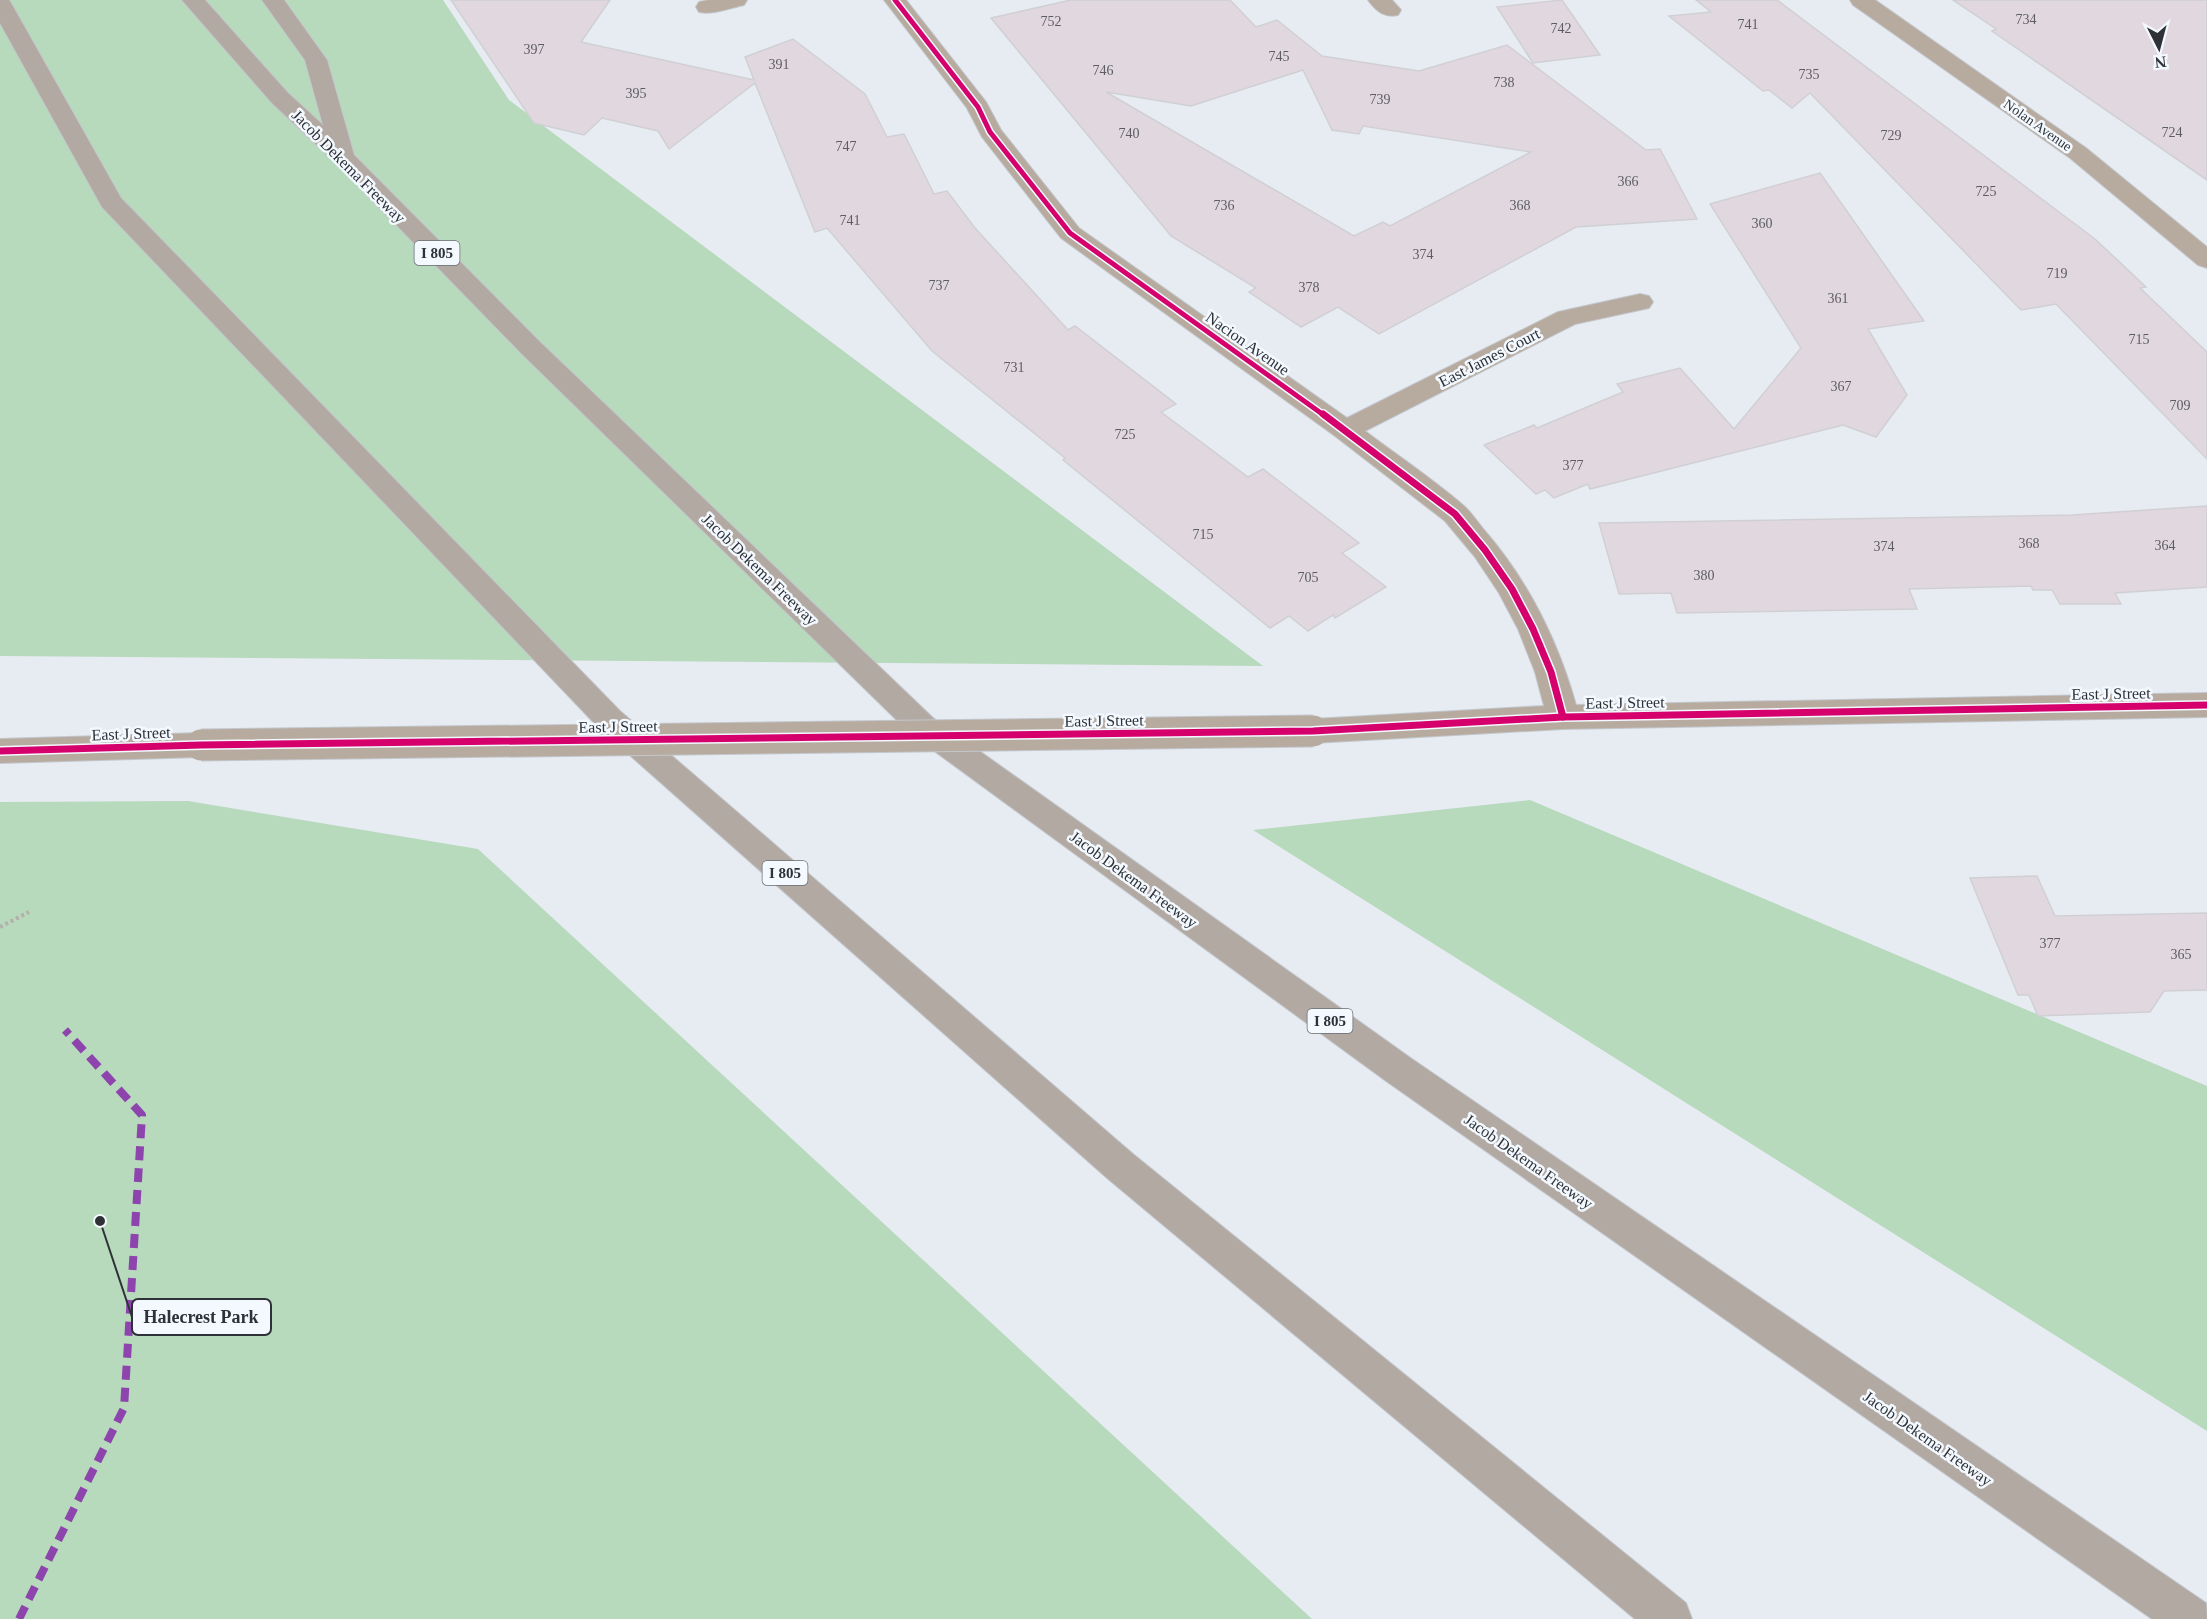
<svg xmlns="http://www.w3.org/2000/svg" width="2207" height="1619" font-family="Georgia,serif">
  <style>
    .green { fill: #b7d9bc }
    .building { fill: #e1d7df; stroke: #d0d0d4; stroke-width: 1.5; fill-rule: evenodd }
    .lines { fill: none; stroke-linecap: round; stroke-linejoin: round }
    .minor-casing { stroke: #c3c7cc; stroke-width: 2 }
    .highway-casing { stroke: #c3c7cc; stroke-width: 2 }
    .path { stroke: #b3afab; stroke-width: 4; stroke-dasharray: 3 3; stroke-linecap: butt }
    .minor { fill: #b7aba0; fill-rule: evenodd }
    .highway { fill: #b1a9a2; fill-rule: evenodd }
    .minor-bridge-casing { stroke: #c3c7cc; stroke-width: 33; stroke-linecap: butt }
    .minor-bridge { stroke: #b7aba0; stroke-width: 31 }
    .quiet { stroke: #8e44ad; stroke-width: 8; stroke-dasharray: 14 8; stroke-linecap: butt }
    .cycleway-far1-casing { stroke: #f3f9ff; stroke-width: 8 }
    .cycleway-casing { stroke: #f3f9ff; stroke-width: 10 }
    .cycleway-far1 { stroke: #d6006c; stroke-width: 5 }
    .cycleway { stroke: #d6006c; stroke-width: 7 }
    .labels { text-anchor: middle; stroke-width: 5; stroke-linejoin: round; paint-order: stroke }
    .number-label { font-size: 14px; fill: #5c5d62 }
    .far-street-label { font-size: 14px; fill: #2e3236; stroke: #f3f9ff }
    .shield { fill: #f3f9ff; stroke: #696e72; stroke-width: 1.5 }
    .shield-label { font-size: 15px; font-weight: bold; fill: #2e3236 }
    .street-label { font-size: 16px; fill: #2e3236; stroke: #f3f9ff }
    .leader { fill: none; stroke: #2e3236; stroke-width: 2 }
    .callout-dot { fill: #2e3236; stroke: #f3f9ff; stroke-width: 2 }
    .callout { fill: #f3f9ff; stroke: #2e3236; stroke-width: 2 }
    .callout-label { font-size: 18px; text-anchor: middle; font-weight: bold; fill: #2e3236 }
  </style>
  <rect width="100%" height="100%" fill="#e7ecf2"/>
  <!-- green -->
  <g class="green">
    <path d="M 0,0 L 443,0 L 509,100 L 1263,666 L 0,656 Z"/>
    <path d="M 1530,800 L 2207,1086 L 2207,1431 L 1253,830 Z"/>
    <path d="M 188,801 L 478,849 L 1312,1619 L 0,1619 L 0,802 Z"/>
  </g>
  <!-- building -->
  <g class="building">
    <path d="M 451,0 L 610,0 L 581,42 L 754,80 L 745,57 L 793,39 L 865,94 L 887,137 L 904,134 L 934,194 L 947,191 L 975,228 L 1068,330 L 1075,326 L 1176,404 L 1161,412 L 1248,477 L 1263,469 L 1359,543 L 1342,553 L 1386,587 L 1335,618 L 1333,615 L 1308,631 L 1289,616 L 1270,628 L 1063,460 L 1065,458 L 932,351 L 827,228 L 815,232 L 755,83 L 669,149 L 658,131 L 602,118 L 584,135 L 534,123 Z"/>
    <path d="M 1071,0 L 1230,0 L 1256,27 L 1277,20 L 1322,56 L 1419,71 L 1507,45 L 1646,150 L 1660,149 L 1697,219 L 1576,227 L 1379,334 L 1338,307 L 1301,327 L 1249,292 L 1256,288 L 1171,236 L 991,18 ZM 1303,70 L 1332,130 L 1359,134 L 1363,126 L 1531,152 L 1390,226 L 1383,222 L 1354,236 L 1106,92 L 1191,106 Z"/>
    <path d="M 1562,0 L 1600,55 L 1533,63 L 1497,7 Z"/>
    <path d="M 1696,0 L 1777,0 L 2095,239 L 2146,287 L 2140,288 L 2207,352 L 2207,459 L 2056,304 L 2021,310 L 1810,93 L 1792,108 L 1769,90 L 1763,91 L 1669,16 L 1711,12 Z"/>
    <path d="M 1953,0 L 2207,0 L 2207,180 L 1992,31 L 1996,29 Z"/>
    <path d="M 1820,173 L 1924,321 L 1868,329 L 1907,395 L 1876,437 L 1843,425 L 1590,489 L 1588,484 L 1554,498 L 1545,490 L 1536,494 L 1484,445 L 1534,425 L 1537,428 L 1623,392 L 1617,384 L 1680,368 L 1734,429 L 1801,348 L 1710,204 Z"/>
    <path d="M 2207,506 L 2207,587 L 2115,593 L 2121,604 L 2060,604 L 2052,590 L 2033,590 L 2031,586 L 1909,589 L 1917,609 L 1677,613 L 1671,593 L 1619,594 L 1599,523 L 2072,515 Z"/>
    <path d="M 2037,876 L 2055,916 L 2207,913 L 2207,990 L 2164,991 L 2150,1012 L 2038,1016 L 2029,995 L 2018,995 L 1970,878 Z"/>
  </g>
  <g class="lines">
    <defs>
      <g id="minor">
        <path d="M 709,0 L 747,0 L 744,5 C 730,8 713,15 699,12 L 696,7 L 699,2 Z"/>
        <path d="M 884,0 L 906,0 L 986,102 L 1001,130 L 1079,228 L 1347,418 L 1558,312 L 1640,294 L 1649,296 L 1653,302 L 1649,308 L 1575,324 L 1365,431 C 1398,456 1433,479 1464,506 C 1472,513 1478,523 1485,531 C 1528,581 1558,641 1576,705 L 2207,693 L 2207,717 L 1563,729 L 1313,743 L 1302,739 L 1297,731 L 1302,723 L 1313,719 L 1544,706 L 1535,672 L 1518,629 L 1499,593 L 1475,557 L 1445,521 L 1335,436 L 1061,238 L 982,137 L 967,108 Z"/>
        <path d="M 1368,0 L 1392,0 L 1401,10 L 1398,15 C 1384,18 1376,11 1368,0 Z"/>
        <path d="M 1850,0 L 1875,0 L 2086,148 L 2207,247 L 2207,268 L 2198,265 L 2070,158 L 1853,5 Z"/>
        <path d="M 201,733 L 212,736 L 217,745 L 212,754 L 201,757 L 0,763 L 0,739 Z"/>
      </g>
      <g id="highway">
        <path d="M 0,0 L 9,0 L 11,3 L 121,198 L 620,711 L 1133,1154 L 1686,1603 L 1692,1619 L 1635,1619 L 1107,1178 L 598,727 L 102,207 L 0,23 Z"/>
        <path d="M 182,0 L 205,0 L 288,93 L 323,125 L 305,60 L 262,0 L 284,0 L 327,60 L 354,155 L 540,342 L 933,718 L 1412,1059 L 2206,1603 L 2207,1619 L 2152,1619 L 1386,1081 L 911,734 L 522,354 L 336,163 L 272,103 Z"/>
      </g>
    </defs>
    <!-- minor casing -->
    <use href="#minor" class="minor-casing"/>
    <!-- highway casing -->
    <use href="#highway" class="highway-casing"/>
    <!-- path -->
    <path class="path" d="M 0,927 L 29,912"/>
    <!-- minor -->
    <use href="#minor" class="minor"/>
    <!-- highway -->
    <use href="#highway" class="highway"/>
    <defs>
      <path id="minor-bridge" d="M 201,745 L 1313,731"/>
    </defs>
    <!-- minor-bridge casing -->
    <use href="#minor-bridge" class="minor-bridge-casing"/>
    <!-- minor-bridge -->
    <use href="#minor-bridge" class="minor-bridge"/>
    <!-- quiet -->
    <path class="quiet" d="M 19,1619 L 124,1408 L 142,1115 L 65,1030"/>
    <defs>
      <path id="cycleway-far1" d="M 895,0 L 978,107 L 990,132 L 1070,233 L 1325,416"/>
      <g id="cycleway">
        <path d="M 1323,414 L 1455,514 L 1485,550 L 1512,589 L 1533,629 L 1551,672 L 1563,717"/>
        <path d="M 0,751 L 201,745 L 1313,731 L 1563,717 L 2207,705"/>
      </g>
    </defs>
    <!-- cycleway-far1 casing -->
    <use href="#cycleway-far1" class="cycleway-far1-casing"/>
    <!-- cycleway casing -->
    <use href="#cycleway" class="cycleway-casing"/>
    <!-- cycleway-far1 -->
    <use href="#cycleway-far1" class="cycleway-far1"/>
    <!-- cycleway -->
    <use href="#cycleway" class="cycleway"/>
  </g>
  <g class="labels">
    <!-- number labels -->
    <g class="number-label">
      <text x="2026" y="24">734</text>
      <text x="1051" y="26">752</text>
      <text x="1748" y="29">741</text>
      <text x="1561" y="33">742</text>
      <text x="534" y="54">397</text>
      <text x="1279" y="61">745</text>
      <text x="779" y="69">391</text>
      <text x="1103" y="75">746</text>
      <text x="1809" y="79">735</text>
      <text x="1504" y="87">738</text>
      <text x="636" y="98">395</text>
      <text x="1380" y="104">739</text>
      <text x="2172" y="137">724</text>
      <text x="1129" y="138">740</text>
      <text x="1891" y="140">729</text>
      <text x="846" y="151">747</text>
      <text x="1628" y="186">366</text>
      <text x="1986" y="196">725</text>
      <text x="1224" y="210">736</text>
      <text x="1520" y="210">368</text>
      <text x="850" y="225">741</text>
      <text x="1762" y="228">360</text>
      <text x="1423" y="259">374</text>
      <text x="2057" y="278">719</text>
      <text x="939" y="290">737</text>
      <text x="1309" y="292">378</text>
      <text x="1838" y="303">361</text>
      <text x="2139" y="344">715</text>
      <text x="1014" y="372">731</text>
      <text x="1841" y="391">367</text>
      <text x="2180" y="410">709</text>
      <text x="1125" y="439">725</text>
      <text x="1573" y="470">377</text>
      <text x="1203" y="539">715</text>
      <text x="2029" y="548">368</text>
      <text x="2165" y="550">364</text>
      <text x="1884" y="551">374</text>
      <text x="1704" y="580">380</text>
      <text x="1308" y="582">705</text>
      <text x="2050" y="948">377</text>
      <text x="2181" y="959">365</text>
    </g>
    <!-- far-street labels -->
    <g class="far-street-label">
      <text transform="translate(2038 125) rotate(35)" y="5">Nolan Avenue</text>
    </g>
    <!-- shield labels -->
    <g class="shield">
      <rect x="414.5" y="241" width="45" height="24" rx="4.5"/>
      <rect x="762.5" y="861" width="45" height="24" rx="4.5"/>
      <rect x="1307.5" y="1009" width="45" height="24" rx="4.5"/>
    </g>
    <g class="shield-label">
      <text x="437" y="258">I 805</text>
      <text x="785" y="878">I 805</text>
      <text x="1330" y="1026">I 805</text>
    </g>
    <!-- street labels -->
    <g class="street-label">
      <text transform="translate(349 166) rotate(45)" y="6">Jacob Dekema Freeway</text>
      <text transform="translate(1248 343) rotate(35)" y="6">Nacion Avenue</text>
      <text transform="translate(1489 357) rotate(-27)" y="6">East James Court</text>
      <text transform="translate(760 569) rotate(44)" y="6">Jacob Dekema Freeway</text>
      <text transform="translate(2111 693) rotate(-1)" y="6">East J Street</text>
      <text transform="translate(1625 702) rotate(-1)" y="6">East J Street</text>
      <text transform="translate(1104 720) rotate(-1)" y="6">East J Street</text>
      <text transform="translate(618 726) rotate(-1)" y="6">East J Street</text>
      <text transform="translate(131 733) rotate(-2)" y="6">East J Street</text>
      <text transform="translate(1134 879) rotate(36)" y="6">Jacob Dekema Freeway</text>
      <text transform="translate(1529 1161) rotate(35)" y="6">Jacob Dekema Freeway</text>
      <text transform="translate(1928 1438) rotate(35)" y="6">Jacob Dekema Freeway</text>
    </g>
  </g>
  <!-- callouts -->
  <path class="leader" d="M100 1221L132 1317"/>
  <circle class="callout-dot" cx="100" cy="1221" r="6"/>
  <rect class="callout" x="132" y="1299" width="139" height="36" rx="6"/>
  <g class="callout-label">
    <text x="201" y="1323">Halecrest Park</text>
  </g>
  <!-- north arrow -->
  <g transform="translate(2159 48) rotate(174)" stroke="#f3f9ff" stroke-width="4.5" paint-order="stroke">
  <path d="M0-4.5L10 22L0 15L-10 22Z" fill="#2e3236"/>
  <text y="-9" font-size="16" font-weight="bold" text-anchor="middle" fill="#2e3236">N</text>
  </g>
</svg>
